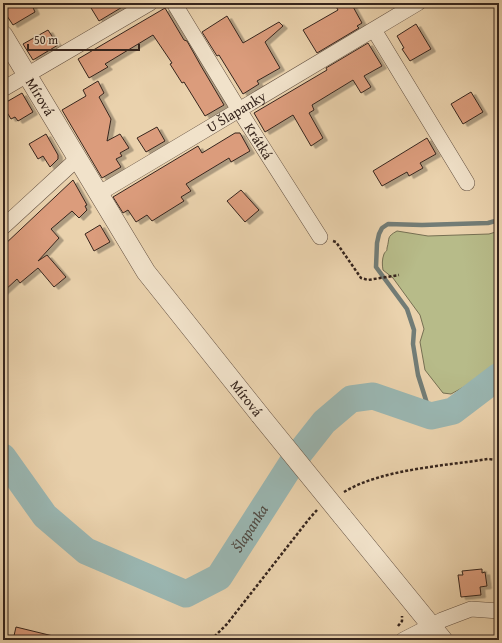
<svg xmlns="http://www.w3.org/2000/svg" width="502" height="643" font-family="'Gentium Book Plus',serif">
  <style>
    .green { fill: #b7bb89; stroke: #767053 }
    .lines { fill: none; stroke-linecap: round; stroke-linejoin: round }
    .stream { stroke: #727c76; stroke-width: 4.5 }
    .river { stroke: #9ab6b1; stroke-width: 27 }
    .building { fill: #db9c7c; stroke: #36251d; filter: url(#shadow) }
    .minor-casing { stroke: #635041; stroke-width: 16 }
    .tertiary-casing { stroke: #635041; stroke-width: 20 }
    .path { stroke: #36251d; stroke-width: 2.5; stroke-dasharray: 3 2; stroke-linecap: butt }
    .minor { stroke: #f1e2ca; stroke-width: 15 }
    .tertiary { stroke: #f1e2ca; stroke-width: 19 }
    .tertiary-bridge-casing { stroke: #635041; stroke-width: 20; stroke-linecap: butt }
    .tertiary-bridge { stroke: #f1e2ca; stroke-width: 19 }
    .labels { text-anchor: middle; stroke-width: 4; stroke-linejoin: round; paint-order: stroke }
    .street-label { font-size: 14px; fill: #36251d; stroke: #f1e2ca }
    .water-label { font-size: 15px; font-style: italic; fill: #4f4942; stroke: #f1e2ca }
  </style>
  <defs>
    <filter id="shadow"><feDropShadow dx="4.5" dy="2.5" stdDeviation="0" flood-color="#0004"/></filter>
  </defs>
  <rect width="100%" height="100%" fill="#ead2ad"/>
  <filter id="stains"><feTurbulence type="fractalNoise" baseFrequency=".005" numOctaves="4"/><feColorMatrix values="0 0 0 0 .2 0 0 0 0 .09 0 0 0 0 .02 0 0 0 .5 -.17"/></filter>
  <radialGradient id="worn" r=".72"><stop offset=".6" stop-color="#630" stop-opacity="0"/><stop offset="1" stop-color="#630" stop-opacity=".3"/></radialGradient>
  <!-- green -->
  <path class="green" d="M 397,231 L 428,236 L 489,234 L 499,231 L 499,360 L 480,378 L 451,394 L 443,393 L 425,370 L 420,342 L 424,329 L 420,315 L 393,278 L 383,270 C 382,265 382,259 384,254 C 386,250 387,252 387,248 C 390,238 386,237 397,231 Z"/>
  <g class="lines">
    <!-- stream -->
    <path class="stream" d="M 431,416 L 418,375 L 413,344 L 414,330 L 407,309 L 376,267 L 377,243 L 379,234 L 382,228 L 388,224 L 422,225 L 488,223 L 499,220"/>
    <!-- river -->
    <path class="river" id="s1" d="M 3,457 L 45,516 L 86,551 L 186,594 L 219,577 L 294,460 L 324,422 L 351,399 L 373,396 L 431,416 L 453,411 L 499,376"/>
  </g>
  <!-- building -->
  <g class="building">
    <path d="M 3,3 L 31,3 L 35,12 L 13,25 L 3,10 Z"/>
    <path d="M 88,3 L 129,3 L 99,21 Z"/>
    <path d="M 334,3 L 351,3 L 362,23 L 357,26 L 359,28 L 317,53 L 303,30 L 338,10 Z"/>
    <path d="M 165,8 L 184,40 L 187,41 L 201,66 L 224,105 L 205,116 L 184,82 L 182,83 L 170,64 L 172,63 L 153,35 L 105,64 L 108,67 L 89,78 L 78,59 Z"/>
    <path d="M 227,16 L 243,43 L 279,22 L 283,26 L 265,42 L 280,68 L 257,81 L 259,84 L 243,94 L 219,55 L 217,56 L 202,32 Z"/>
    <path d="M 416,24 L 431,49 L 410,61 L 402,49 L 404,48 L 397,36 Z"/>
    <path d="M 48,30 L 58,45 L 33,60 L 23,44 Z"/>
    <path d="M 368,43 L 382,66 L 364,76 L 371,87 L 361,93 L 353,80 L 312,105 L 314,110 L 309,113 L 323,138 L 311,146 L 293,115 L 265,132 L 254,113 L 327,70 L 326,68 Z"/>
    <path d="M 98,81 L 104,93 L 99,97 L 111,119 L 107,141 L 120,134 L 129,148 L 120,153 L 122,156 L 116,159 L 121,167 L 102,178 L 62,110 L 86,96 L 83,90 Z"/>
    <path d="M 471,92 L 483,112 L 463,124 L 451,104 Z"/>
    <path d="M 22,93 L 33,112 L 18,121 L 15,117 L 11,119 L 3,106 L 3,104 Z"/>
    <path d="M 157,127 L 165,141 L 146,152 L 137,138 Z"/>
    <path d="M 235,133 L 240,133 L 250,151 L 231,162 L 229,158 L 186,184 L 191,191 L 181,197 L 184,201 L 152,221 L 147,215 L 136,222 L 128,210 L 123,213 L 113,197 L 198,146 L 202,153 Z"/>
    <path d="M 46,134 L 58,155 L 58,159 L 50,167 L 43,156 L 38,159 L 29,144 Z"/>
    <path d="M 427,138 L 436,154 L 420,163 L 423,168 L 409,176 L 407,172 L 382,186 L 373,171 Z"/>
    <path d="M 73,180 L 87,205 L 85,206 L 87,210 L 79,218 L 72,211 L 51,229 L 59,238 L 38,261 L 47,255 L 66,277 L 54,287 L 38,268 L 20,283 L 17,279 L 3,292 L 3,246 Z"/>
    <path d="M 241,190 L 259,210 L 245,222 L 227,201 Z"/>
    <path d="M 100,225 L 110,242 L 94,251 L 85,234 Z"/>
    <path d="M 482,569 L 482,573 L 485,572 L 487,586 L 480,587 L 481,595 L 461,597 L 458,575 L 463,575 L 462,571 Z"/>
    <path d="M 16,627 L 53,636 L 52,640 L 13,640 Z"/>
  </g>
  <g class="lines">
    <defs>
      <g id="minor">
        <path id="s2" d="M 174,3 L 239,110 L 320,237"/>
        <path d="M 374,30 L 467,183"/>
        <path d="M 3,89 L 150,3"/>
        <path id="s3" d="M 98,194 L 418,3"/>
        <path d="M 3,227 L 77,159"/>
        <path d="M 403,640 L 442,620 L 471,609 L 499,611"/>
      </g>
      <g id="tertiary">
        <path id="s4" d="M 3,35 L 146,272 L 260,415"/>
        <path d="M 342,516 L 443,640"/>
      </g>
    </defs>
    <!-- minor casing -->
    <use href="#minor" class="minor-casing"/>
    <!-- tertiary casing -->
    <use href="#tertiary" class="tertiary-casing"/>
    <!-- path -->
    <g class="path">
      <path d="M 333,241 L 336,242 L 361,278 L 368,280 L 399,275"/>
      <path d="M 344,492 C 382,469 444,466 488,459 L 499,460"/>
      <path d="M 398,626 L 402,621 L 402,616"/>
      <path d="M 211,640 L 227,624 L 309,519 L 317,510"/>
    </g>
    <!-- minor -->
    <use href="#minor" class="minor"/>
    <!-- tertiary -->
    <use href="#tertiary" class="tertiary"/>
    <defs>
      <path id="tertiary-bridge" d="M 260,415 L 342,516"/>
    </defs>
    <!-- tertiary-bridge casing -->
    <use href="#tertiary-bridge" class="tertiary-bridge-casing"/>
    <!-- tertiary-bridge -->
    <use href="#tertiary-bridge" class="tertiary-bridge"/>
  </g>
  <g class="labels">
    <!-- street labels -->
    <g class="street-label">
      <text dy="5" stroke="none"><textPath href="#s4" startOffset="72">Mírová</textPath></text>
      <text dy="5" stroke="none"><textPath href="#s3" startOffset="161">U Šlapanky</textPath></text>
      <text dy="5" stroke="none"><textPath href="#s2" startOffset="162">Krátká</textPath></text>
      <text dy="5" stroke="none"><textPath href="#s4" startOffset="438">Mírová</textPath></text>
    </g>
    <!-- water labels -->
    <g class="water-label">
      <text dy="5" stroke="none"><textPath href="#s1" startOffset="330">Šlapanka</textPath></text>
    </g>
  </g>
  <!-- margin -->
  <rect width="502" height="643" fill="none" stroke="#ead2ad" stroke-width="16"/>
  <rect x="4" y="4" width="494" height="635" fill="none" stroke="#36251d" stroke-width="2"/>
  <rect x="8" y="8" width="486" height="627" fill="none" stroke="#36251d"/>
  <!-- scale -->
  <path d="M28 44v6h111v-6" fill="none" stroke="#36251d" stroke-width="2"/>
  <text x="34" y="44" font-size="12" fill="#36251d" stroke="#f1e2ca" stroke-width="3" paint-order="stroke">50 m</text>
  <rect width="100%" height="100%" filter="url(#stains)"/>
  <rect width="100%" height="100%" fill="url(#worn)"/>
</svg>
